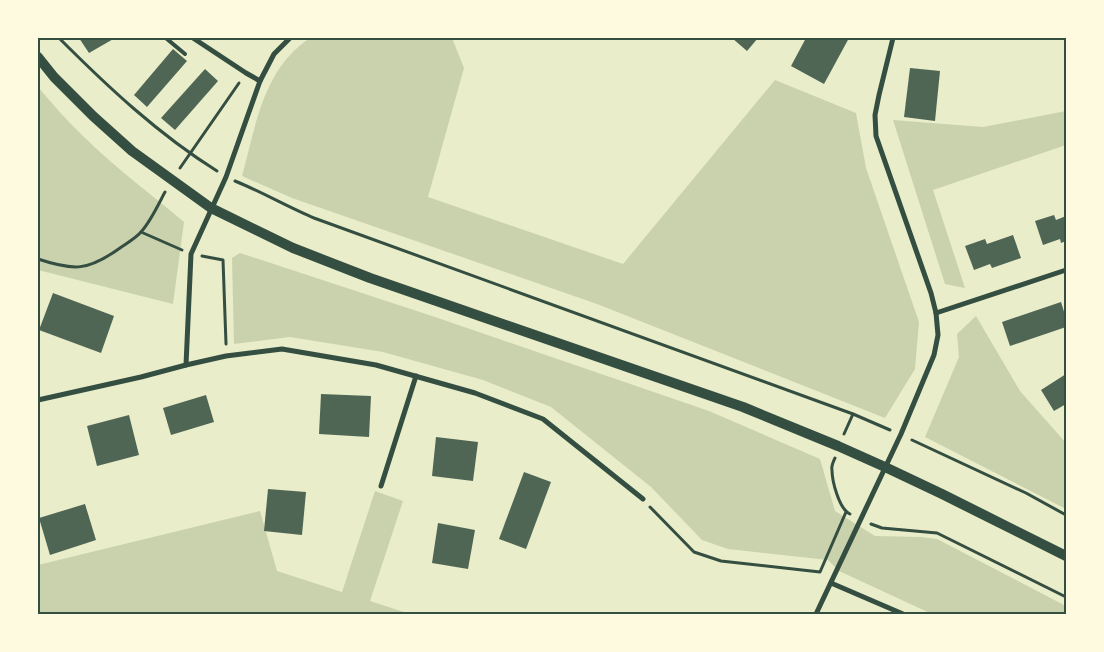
<svg xmlns="http://www.w3.org/2000/svg" width="1104" height="652" font-family="'Roboto Condensed',sans-serif">
  <style>
    .green { fill: #cad2ad }
    .building { fill: #4f6655 }
    .lines { fill: none; stroke-linecap: round; stroke-linejoin: round }
    .path { stroke: #344e41; stroke-width: 3 }
    .service { stroke: #344e41; stroke-width: 4 }
    .minor { stroke: #344e41; stroke-width: 5 }
    .secondary { stroke: #344e41; stroke-width: 10 }
    .neatline { fill: none; stroke: #344e41; stroke-width: 2 }
  </style>
  <rect width="100%" height="100%" fill="#e9edc9"/>
  <!-- green -->
  <g class="green">
    <path d="M 310,38 L 452,38 L 464,68 L 428,197 L 623,264 L 775,80 L 856,113 L 866,168 L 919,322 L 915,369 L 885,418 L 597,304 L 292,198 L 242,176 C 256,125 263,69 310,38 Z"/>
    <path d="M 38,87 C 52,103 66,120 82,135 C 114,167 150,193 184,222 L 173,304 L 38,270 Z"/>
    <path d="M 1066,111 L 1066,145 L 933,190 L 965,288 L 945,284 L 893,120 L 983,127 Z"/>
    <path d="M 240,253 L 435,317 L 709,411 L 820,459 L 835,511 L 875,536 L 921,537 L 937,539 L 1066,606 L 1066,614 L 932,614 L 839,571 L 828,560 L 728,549 L 702,540 L 651,487 L 551,407 L 483,380 L 383,352 L 290,337 L 234,344 L 232,258 Z"/>
    <path d="M 976,316 L 1020,391 L 1066,443 L 1066,509 L 925,437 L 959,357 L 957,334 Z"/>
    <path d="M 375,491 L 403,501 L 370,601 L 410,614 L 38,614 L 38,565 L 260,511 L 277,571 L 342,592 Z"/>
  </g>
  <!-- building -->
  <g class="building">
    <path d="M 79,38 L 115,38 L 89,53 Z"/>
    <path d="M 732,38 L 758,38 L 747,51 Z"/>
    <path d="M 806,38 L 849,38 L 824,84 L 791,66 Z"/>
    <path d="M 173,49 L 187,61 L 147,107 L 134,95 Z"/>
    <path d="M 910,68 L 940,71 L 935,121 L 904,117 Z"/>
    <path d="M 205,69 L 218,81 L 175,130 L 161,118 Z"/>
    <path d="M 1054,215 L 1056,220 L 1066,216 L 1066,241 L 1061,243 L 1060,239 L 1043,245 L 1035,221 Z"/>
    <path d="M 1013,235 L 1021,258 L 992,268 L 990,264 L 974,270 L 965,246 L 985,239 L 987,244 Z"/>
    <path d="M 53,293 L 114,316 L 101,353 L 39,330 Z"/>
    <path d="M 1061,302 L 1066,318 L 1066,327 L 1010,346 L 1002,322 Z"/>
    <path d="M 1066,374 L 1066,404 L 1054,411 L 1041,390 Z"/>
    <path d="M 321,394 L 371,396 L 369,437 L 319,434 Z"/>
    <path d="M 206,395 L 214,422 L 171,435 L 163,408 Z"/>
    <path d="M 129,415 L 139,455 L 97,466 L 87,426 Z"/>
    <path d="M 436,437 L 478,442 L 473,481 L 432,476 Z"/>
    <path d="M 524,472 L 551,482 L 526,549 L 499,539 Z"/>
    <path d="M 268,489 L 306,492 L 302,535 L 264,531 Z"/>
    <path d="M 85,504 L 96,540 L 50,555 L 39,518 Z"/>
    <path d="M 438,523 L 475,530 L 468,569 L 432,563 Z"/>
  </g>
  <g class="lines">
    <!-- path -->
    <g class="path">
      <path d="M 59,38 C 108,87 158,134 217,171"/>
      <path d="M 180,168 L 239,83"/>
      <path d="M 235,181 C 262,192 288,207 314,218 L 853,414 L 890,430"/>
      <path d="M 141,232 L 182,250"/>
      <path d="M 202,256 L 223,260 L 226,344"/>
      <path d="M 38,259 C 74,271 88,271 120,248 C 127,243 136,238 141,232 C 151,221 158,205 165,192"/>
      <path d="M 844,434 L 853,414"/>
      <path d="M 912,440 L 1026,493 L 1066,515"/>
      <path d="M 835,458 C 833,462 831,466 832,470 C 832,481 839,509 850,514"/>
      <path d="M 650,507 L 694,552 L 721,561 L 820,572 L 846,512"/>
      <path d="M 871,524 L 882,528 L 937,533 L 1066,597"/>
    </g>
    <!-- service -->
    <path class="service" d="M 168,38 L 167,39 L 185,54"/>
    <!-- minor -->
    <g class="minor">
      <path d="M 193,38 L 246,73 L 260,81"/>
      <path d="M 936,313 L 1066,270"/>
      <path d="M 186,365 L 226,356 L 282,349 L 376,365 L 475,393 L 543,419 L 643,499"/>
      <path d="M 38,400 L 141,377 L 186,365 L 191,254 L 226,177 L 260,81 L 274,54 L 290,38"/>
      <path d="M 381,486 L 416,376"/>
      <path d="M 831,583 L 903,614"/>
      <path d="M 816,614 L 901,434 L 934,355 L 938,335 L 936,313 L 931,293 L 876,136 L 875,115 L 879,95 L 893,38"/>
    </g>
    <!-- secondary -->
    <path class="secondary" d="M 38,57 L 54,77 L 93,116 L 132,151 L 211,208 L 293,248 L 370,278 L 743,407 L 838,446 L 885,467 L 942,494 L 1066,556"/>
  </g>
  <!-- border -->
  <rect width="1104" height="652" fill="none" stroke="#fefae0" stroke-width="78"/>
  <rect x="39" y="39" width="1026" height="574" class="neatline"/>
</svg>
